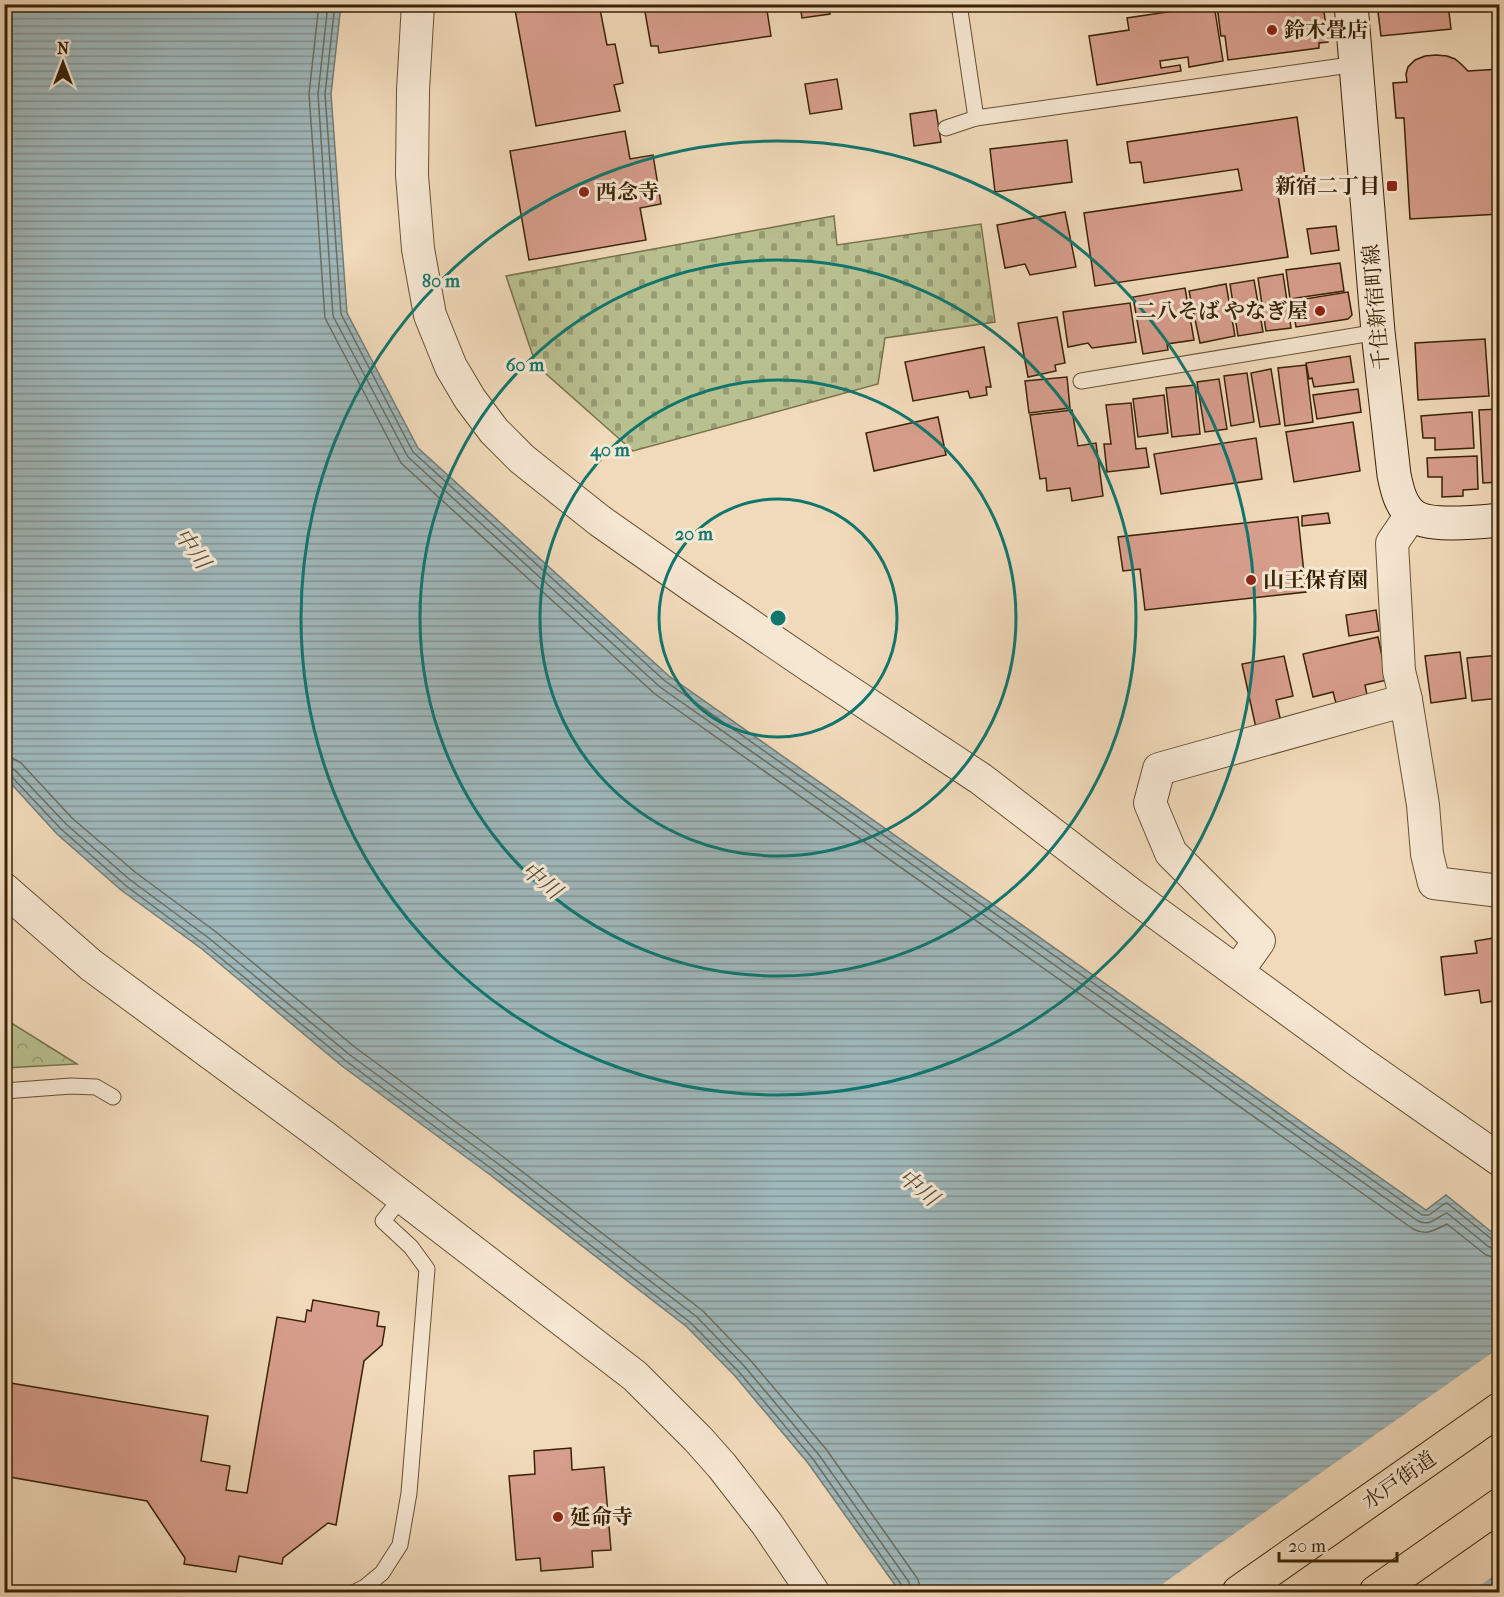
<svg xmlns="http://www.w3.org/2000/svg" width="1504" height="1597" font-family="'IM FELL French Canon','Noto Serif JP',serif">
  <style>
    .cemetery { fill: url(#cemetery-stones); stroke: #79724b; stroke-width: 1.5 }
    .park { fill: url(#park-crowns); stroke: #79724b; stroke-width: 1.5 }
    .water { fill: url(#water-rules); stroke: #767c73; stroke-width: 1.5 }
    .pier { fill: #f1daba }
    .lines { fill: none; stroke-linecap: round; stroke-linejoin: round }
    .shore { stroke: #6c6e60; stroke-width: 1.5 }
    .building { fill: #d89e8d; stroke: #392306; stroke-width: 1.5 }
    .lane-casing { stroke: #675133; stroke-width: 17 }
    .street-casing { stroke: #675133; stroke-width: 34 }
    .secondary-casing { stroke: #392306; stroke-width: 35 }
    .highway-casing { stroke: #392306; stroke-width: 35 }
    .lane { stroke: #f6e7d2; stroke-width: 15 }
    .street { stroke: #f6e7d2; stroke-width: 32 }
    .secondary { stroke: #f6e7d2; stroke-width: 33 }
    .highway { stroke: #f1daba; stroke-width: 33 }
    .ring { fill: none; stroke: #0f766e; stroke-width: 3 }
    .poi-dot { fill: #8f2418; stroke: #f6e7d2; stroke-width: 2 }
    .labels { text-anchor: middle; stroke-width: 6; stroke-linejoin: round; paint-order: stroke }
    .poi-label { font-size: 21px; font-weight: bold; fill: #392306; stroke: #f6e7d2; text-anchor: start }
    .street-label { font-size: 21px; fill: #392306; stroke: #f6e7d2 }
    .water-label { font-size: 22px; font-style: italic; fill: #58503c; stroke: #f6e7d2 }
    .centre { fill: #0f766e; stroke: #f6e7d2; stroke-width: 3 }
    .ring-label { font-size: 18px; text-anchor: middle; font-weight: bold; fill: #0f766e; stroke: #f6e7d2; stroke-width: 6; stroke-linejoin: round; paint-order: stroke }
  </style>
  <defs>
    <pattern id="cemetery-stones" width="16" height="16" patternUnits="userSpaceOnUse" patternTransform="scale(1.5)"><rect width="16" height="16" fill="#b9c090"/><path d="M2 7V4a2 2 0 0 1 4 0v3zM10 15v-3a2 2 0 0 1 4 0v3z" fill="#979c74"/></pattern>
    <pattern id="park-crowns" width="20" height="18" patternUnits="userSpaceOnUse" patternTransform="scale(1.5)"><rect width="20" height="18" fill="#b9c090"/><path d="M2 6a3 3 0 1 1 6 0M12 15a3 3 0 1 1 6 0" fill="none" stroke="#979c74"/></pattern>
    <pattern id="water-rules" width="6" height="5" patternUnits="userSpaceOnUse" patternTransform="scale(1.5)"><rect width="6" height="5" fill="#9fb8bb"/><path d="M0 2.5h6" fill="none" stroke="#839596"/></pattern>
  </defs>
  <rect width="100%" height="100%" fill="#f1daba"/>
  <filter id="stains"><feTurbulence type="fractalNoise" baseFrequency=".00333" numOctaves="4"/><feColorMatrix values="0 0 0 0 .2 0 0 0 0 .09 0 0 0 0 .02 0 0 0 .5 -.17"/></filter>
  <radialGradient id="worn" r=".72"><stop offset=".6" stop-color="#630" stop-opacity="0"/><stop offset="1" stop-color="#630" stop-opacity=".3"/></radialGradient>
  <!-- cemetery -->
  <path class="cemetery" d="M 834,216 L 837,245 L 981,224 L 995,322 L 885,338 L 878,384 L 633,451 L 536,365 L 506,276 Z"/>
  <!-- park -->
  <path class="park" d="M 4,1019 L 5,1019 L 77,1064 L 5,1068 Z"/>
  <!-- water -->
  <path class="water" d="M 4,5 L 341,5 L 331,94 L 347,313 L 418,448 L 669,676 L 1426,1210 L 1446,1195 L 1499,1238 L 1499,1592 L 900,1592 L 808,1463 L 735,1376 L 687,1327 L 489,1174 L 342,1066 L 202,949 L 121,890 L 57,834 L 5,777 Z"/>
  <!-- pier -->
  <path class="pier" d="M 1499,1348 L 1499,1572 L 1471,1592 L 1151,1592 Z"/>
  <g class="lines">
    <!-- shore -->
    <g class="shore">
      <path d="M 319,4 L 309,94 L 325,318 L 401,463 L 655,694 L 1413,1229 C 1427,1236 1434,1230 1447,1224 L 1486,1255 L 1500,1259"/>
      <path d="M 328,4 L 318,94 L 333,316 L 408,457 L 660,687 L 1418,1221 C 1431,1227 1436,1217 1447,1213 L 1489,1247 L 1500,1250"/>
      <path d="M 335,4 L 325,94 L 341,314 L 413,452 L 665,681 L 1422,1215 L 1429,1215 L 1444,1204 L 1447,1203 L 1494,1241 L 1500,1242"/>
      <path d="M 4,758 L 12,758 L 21,763 L 72,818 L 135,872 L 216,932 L 356,1048 L 502,1156 L 703,1311 L 751,1361 L 826,1449 L 917,1578 L 920,1585 L 921,1592"/>
      <path d="M 4,767 L 11,768 L 16,771 L 66,824 L 129,879 L 210,939 L 350,1055 L 497,1163 L 697,1317 L 745,1367 L 819,1455 L 909,1582 L 912,1592"/>
      <path d="M 4,774 L 11,776 L 61,829 L 125,885 L 205,945 L 346,1061 L 492,1169 L 691,1323 L 739,1372 L 813,1459 L 903,1587 L 904,1592"/>
    </g>
  </g>
  <!-- building -->
  <g class="building">
    <path d="M 514,4 L 599,4 L 607,45 L 615,44 L 623,83 L 614,85 L 620,111 L 536,126 Z"/>
    <path d="M 652,4 L 766,4 L 771,36 L 659,53 L 658,46 L 651,46 L 644,6 Z"/>
    <path d="M 800,4 L 828,4 L 830,14 L 802,18 Z"/>
    <path d="M 1227,4 L 1323,4 L 1328,42 L 1319,43 L 1319,48 L 1228,60 L 1225,36 L 1221,36 L 1217,6 Z"/>
    <path d="M 1377,4 L 1448,4 L 1451,29 L 1381,36 Z"/>
    <path d="M 1214,5 L 1223,61 L 1189,67 L 1188,57 L 1160,61 L 1161,68 L 1180,65 L 1181,71 L 1097,85 L 1089,36 L 1129,30 L 1127,18 Z"/>
    <path d="M 1436,55 L 1447,56 L 1455,59 L 1460,63 L 1468,71 L 1500,69 L 1500,214 L 1410,219 L 1404,118 L 1396,118 L 1393,83 L 1407,82 L 1406,74 L 1408,67 L 1415,60 L 1425,56 Z"/>
    <path d="M 837,79 L 842,109 L 810,114 L 805,84 Z"/>
    <path d="M 936,110 L 941,142 L 914,146 L 910,114 Z"/>
    <path d="M 1297,117 L 1307,190 L 1278,195 L 1288,257 L 1095,286 L 1084,213 L 1242,190 L 1238,169 L 1144,183 L 1141,162 L 1130,163 L 1127,142 Z"/>
    <path d="M 625,131 L 630,159 L 653,155 L 661,204 L 640,208 L 646,240 L 529,260 L 510,151 Z"/>
    <path d="M 1067,140 L 1072,182 L 995,192 L 990,149 Z"/>
    <path d="M 1065,212 L 1076,267 L 1030,275 L 1025,264 L 1005,268 L 997,225 Z"/>
    <path d="M 1336,226 L 1339,250 L 1311,254 L 1307,229 Z"/>
    <path d="M 1340,263 L 1344,291 L 1290,299 L 1286,270 Z"/>
    <path d="M 1283,274 L 1291,328 L 1266,331 L 1258,278 Z"/>
    <path d="M 1254,280 L 1263,332 L 1238,336 L 1230,284 Z"/>
    <path d="M 1226,284 L 1235,336 L 1200,343 L 1189,291 Z"/>
    <path d="M 1185,288 L 1194,340 L 1167,344 L 1168,350 L 1143,354 L 1133,297 Z"/>
    <path d="M 1348,292 L 1352,315 L 1348,319 L 1296,327 L 1292,301 Z"/>
    <path d="M 1130,303 L 1136,342 L 1092,348 L 1088,343 L 1068,347 L 1063,312 Z"/>
    <path d="M 1057,317 L 1065,363 L 1055,365 L 1056,371 L 1028,377 L 1018,323 Z"/>
    <path d="M 1485,339 L 1489,396 L 1418,400 L 1415,343 Z"/>
    <path d="M 984,347 L 991,387 L 986,387 L 987,395 L 970,398 L 968,391 L 913,401 L 905,362 Z"/>
    <path d="M 1350,356 L 1354,382 L 1314,387 L 1312,378 L 1309,379 L 1306,363 Z"/>
    <path d="M 1306,365 L 1313,422 L 1285,426 L 1278,368 Z"/>
    <path d="M 1271,369 L 1280,424 L 1260,427 L 1251,373 Z"/>
    <path d="M 1247,373 L 1254,422 L 1231,426 L 1224,376 Z"/>
    <path d="M 1067,377 L 1070,408 L 1029,413 L 1025,381 Z"/>
    <path d="M 1219,379 L 1227,429 L 1205,432 L 1197,382 Z"/>
    <path d="M 1195,385 L 1200,434 L 1172,437 L 1166,388 Z"/>
    <path d="M 1358,389 L 1361,412 L 1317,419 L 1313,395 Z"/>
    <path d="M 1164,395 L 1168,433 L 1138,437 L 1133,399 Z"/>
    <path d="M 1131,403 L 1136,449 L 1146,448 L 1149,467 L 1107,472 L 1104,444 L 1111,444 L 1106,405 Z"/>
    <path d="M 1500,409 L 1500,482 L 1483,483 L 1479,410 Z"/>
    <path d="M 1072,410 L 1078,446 L 1096,443 L 1103,496 L 1072,501 L 1070,488 L 1047,491 L 1046,478 L 1040,479 L 1030,415 Z"/>
    <path d="M 1472,412 L 1474,448 L 1435,450 L 1435,438 L 1423,438 L 1421,416 Z"/>
    <path d="M 938,417 L 946,455 L 874,471 L 866,433 Z"/>
    <path d="M 1353,422 L 1360,471 L 1294,482 L 1286,432 Z"/>
    <path d="M 1256,438 L 1262,479 L 1161,494 L 1154,454 Z"/>
    <path d="M 1477,456 L 1478,489 L 1463,490 L 1463,496 L 1442,497 L 1442,477 L 1428,477 L 1427,458 Z"/>
    <path d="M 1328,513 L 1330,523 L 1302,526 L 1302,516 Z"/>
    <path d="M 1298,517 L 1306,592 L 1145,610 L 1140,569 L 1123,571 L 1118,537 Z"/>
    <path d="M 1376,610 L 1379,631 L 1349,636 L 1346,615 Z"/>
    <path d="M 1378,637 L 1387,680 L 1365,685 L 1367,695 L 1336,703 L 1333,692 L 1313,697 L 1303,654 Z"/>
    <path d="M 1460,652 L 1466,698 L 1431,703 L 1425,656 Z"/>
    <path d="M 1500,655 L 1500,698 L 1472,701 L 1467,658 Z"/>
    <path d="M 1284,656 L 1293,696 L 1276,700 L 1281,722 L 1256,728 L 1242,664 Z"/>
    <path d="M 1500,937 L 1500,1000 L 1481,1003 L 1479,990 L 1445,995 L 1441,957 L 1477,953 L 1475,941 Z"/>
    <path d="M 313,1300 L 379,1312 L 377,1326 L 385,1327 L 382,1345 L 364,1361 L 336,1525 L 328,1523 L 283,1558 L 282,1564 L 239,1556 L 236,1572 L 184,1564 L 185,1558 L 147,1501 L 4,1476 L 4,1382 L 208,1416 L 201,1461 L 230,1466 L 226,1490 L 247,1493 L 277,1317 L 305,1322 L 307,1310 L 311,1311 Z"/>
    <path d="M 571,1448 L 572,1470 L 604,1467 L 611,1550 L 592,1551 L 593,1567 L 541,1571 L 540,1558 L 516,1560 L 509,1476 L 535,1474 L 534,1451 Z"/>
  </g>
  <g class="lines">
    <defs>
      <g id="lane">
        <path d="M 959,4 L 976,118"/>
        <path d="M 946,128 L 976,118 L 1357,64"/>
        <path d="M 1081,381 L 1378,332"/>
        <path d="M 4,1091 L 71,1086 L 96,1087 L 113,1097"/>
        <path d="M 355,1592 L 365,1587 L 382,1573 L 400,1545 L 409,1493 L 427,1269 L 411,1247 L 383,1221 L 402,1197"/>
      </g>
      <g id="street">
        <path d="M 418,4 L 413,90 L 412,175 L 418,249 L 430,315 L 451,367 L 470,399 L 494,431 L 522,459 L 600,521 L 694,587 L 813,668 L 981,779 L 1132,895 L 1237,972 L 1360,1062 L 1500,1160"/>
        <path d="M 1411,515 L 1392,543 L 1399,671 L 1406,700 L 1423,805 L 1427,854 L 1434,883 L 1500,891"/>
        <path d="M 4,889 L 91,965 L 323,1136 L 635,1376 L 698,1439 L 722,1466 L 767,1524 L 813,1592"/>
        <path d="M 1237,972 L 1259,941 L 1171,853 L 1150,803 L 1159,769 L 1406,700"/>
      </g>
      <path id="secondary" d="M 1351,4 L 1378,332 L 1394,475 C 1397,489 1400,504 1411,514 C 1426,528 1479,522 1500,520"/>
      <g id="highway">
        <path d="M 1239,1592 L 1500,1409"/>
        <path d="M 1376,1592 L 1500,1505"/>
      </g>
    </defs>
    <!-- lane casing -->
    <use href="#lane" class="lane-casing"/>
    <!-- street casing -->
    <use href="#street" class="street-casing"/>
    <!-- secondary casing -->
    <use href="#secondary" class="secondary-casing"/>
    <!-- highway casing -->
    <use href="#highway" class="highway-casing"/>
    <!-- lane -->
    <use href="#lane" class="lane"/>
    <!-- street -->
    <use href="#street" class="street"/>
    <!-- secondary -->
    <use href="#secondary" class="secondary"/>
    <!-- highway -->
    <use href="#highway" class="highway"/>
  </g>
  <!-- distance rings -->
  <g class="ring">
    <circle cx="778" cy="618" r="119"/>
    <circle cx="778" cy="618" r="238"/>
    <circle cx="778" cy="618" r="358"/>
    <circle cx="778" cy="618" r="477"/>
  </g>
  <!-- markers -->
  <g class="poi-dot">
    <circle cx="1272" cy="30" r="6"/>
    <rect x="1386" y="180" width="12" height="12" rx="3"/>
    <circle cx="584" cy="192" r="6"/>
    <circle cx="1320" cy="311" r="6"/>
    <circle cx="1251" cy="580" r="6"/>
    <circle cx="558" cy="1517" r="6"/>
  </g>
  <g class="labels">
    <!-- poi labels -->
    <g class="poi-label">
      <text x="1284" y="37">鈴木畳店</text>
      <text x="1380" y="193" text-anchor="end">新宿二丁目</text>
      <text x="596" y="199">西念寺</text>
      <text x="1308" y="318" text-anchor="end">二八そば やなぎ屋</text>
      <text x="1263" y="587">山王保育園</text>
      <text x="570" y="1524">延命寺</text>
    </g>
    <!-- street labels -->
    <g class="street-label">
      <text transform="translate(1376 307) rotate(-95)" y="7">千住新宿町線</text>
      <text transform="translate(1399 1480) rotate(-35)" y="7">水戸街道</text>
    </g>
    <!-- water labels -->
    <g class="water-label">
      <text transform="translate(193 548) rotate(55)" y="8">中川</text>
      <text transform="translate(542 880) rotate(39)" y="8">中川</text>
      <text transform="translate(919 1187) rotate(39)" y="8">中川</text>
    </g>
  </g>
  <circle cx="778" cy="618" r="9" class="centre"/>
  <g class="ring-label">
    <text x="441" y="287">80 m</text>
    <text x="525" y="371">60 m</text>
    <text x="610" y="456">40 m</text>
    <text x="694" y="540">20 m</text>
  </g>
  <!-- margin -->
  <rect width="1504" height="1597" fill="none" stroke="#f1daba" stroke-width="24"/>
  <rect x="6" y="6" width="1492" height="1585" fill="none" stroke="#392306" stroke-width="3"/>
  <rect x="12" y="12" width="1480" height="1573" fill="none" stroke="#392306" stroke-width="1.5"/>
  <!-- north arrow -->
  <g transform="translate(63 63)" stroke="#f6e7d2" stroke-width="4.5" paint-order="stroke">
  <path d="M0-4.5L10 22L0 15L-10 22Z" fill="#392306"/>
  <text y="-9" font-size="16" font-weight="bold" text-anchor="middle" fill="#392306">N</text>
  </g>
  <!-- scale -->
  <path d="M1279 1552v9h118v-9" fill="none" stroke="#392306" stroke-width="3"/>
  <text x="1288" y="1552" font-size="18" fill="#392306" stroke="#f6e7d2" stroke-width="4.5" paint-order="stroke">20 m</text>
  <rect width="100%" height="100%" filter="url(#stains)"/>
  <rect width="100%" height="100%" fill="url(#worn)"/>
</svg>
